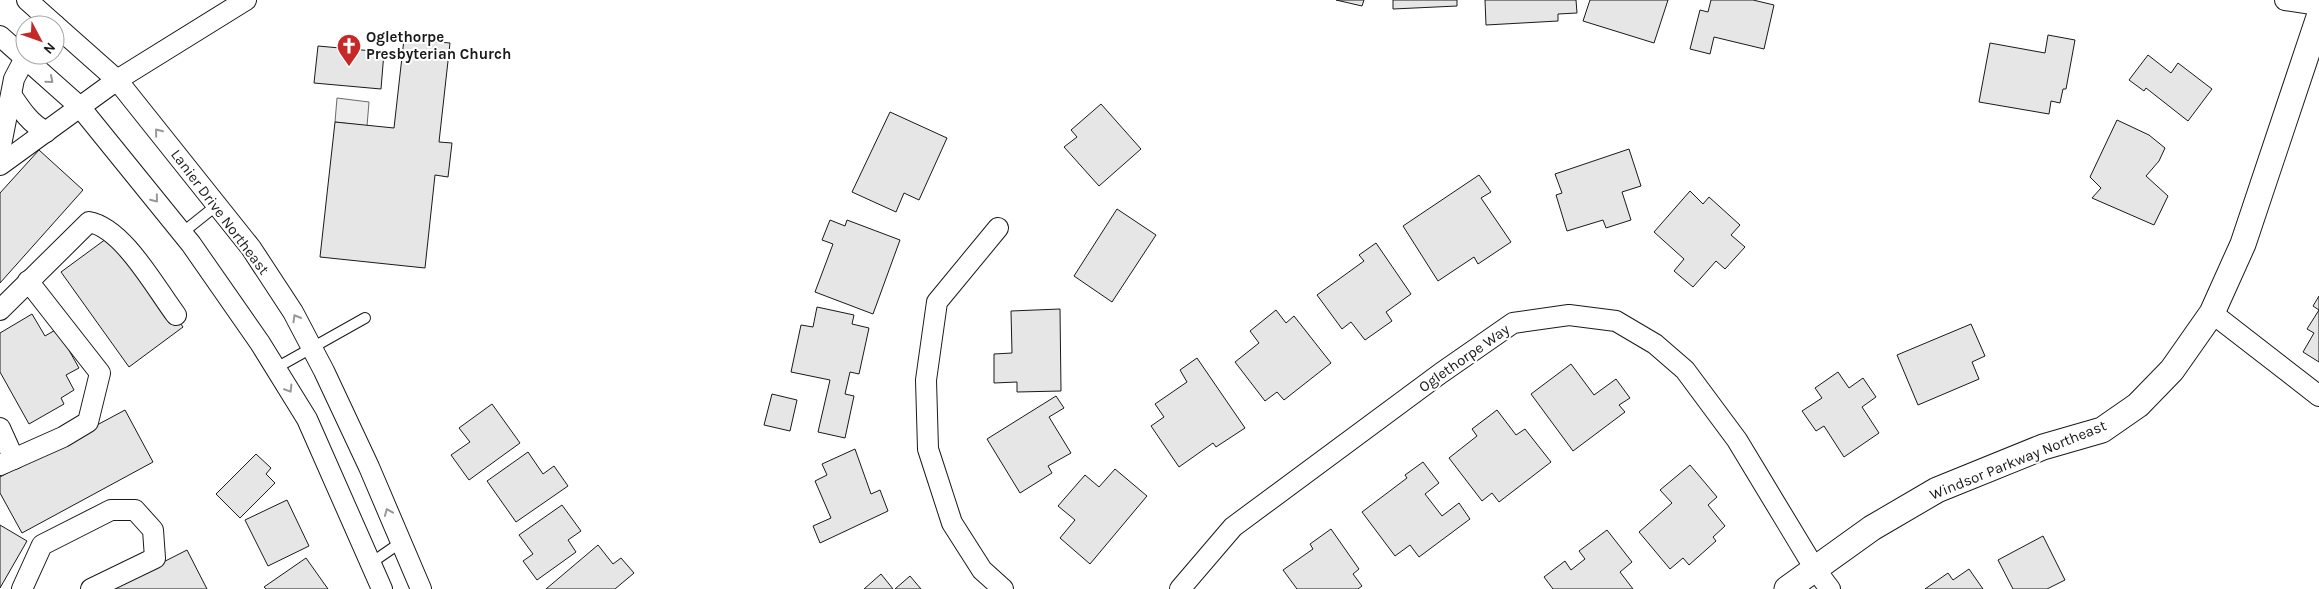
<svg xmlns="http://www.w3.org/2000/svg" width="2319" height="589" font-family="Karla,sans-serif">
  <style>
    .built { fill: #ededed; stroke: #6a6a6a }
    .building { fill: #e6e6e6; stroke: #1a1a1a }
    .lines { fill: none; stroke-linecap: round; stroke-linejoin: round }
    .service-casing { stroke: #1a1a1a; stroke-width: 12 }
    .minor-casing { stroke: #1a1a1a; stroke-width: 22 }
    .tertiary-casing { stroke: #1a1a1a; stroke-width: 27 }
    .service { stroke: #fff; stroke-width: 10 }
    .minor { stroke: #fff; stroke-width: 20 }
    .tertiary { stroke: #fff; stroke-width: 25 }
    .oneway { stroke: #989898 }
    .labels { text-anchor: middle; stroke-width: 4; stroke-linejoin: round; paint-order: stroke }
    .poi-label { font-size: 15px; font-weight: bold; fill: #1a1a1a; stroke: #fff; text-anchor: start }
    .street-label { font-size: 15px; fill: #1a1a1a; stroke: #fff }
  </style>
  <rect width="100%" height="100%" fill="#fff"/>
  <!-- built -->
  <path class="built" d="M 337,98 L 369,102 L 367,126 L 335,122 Z"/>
  <!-- building -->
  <g class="building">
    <path d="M 1336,0 L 1364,0 L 1362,6 Z"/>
    <path d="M 1393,0 L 1457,0 L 1457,6 L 1393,9 Z"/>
    <path d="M 1485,0 L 1576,0 L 1577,13 L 1558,14 L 1558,21 L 1486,25 Z"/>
    <path d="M 1590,0 L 1668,0 L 1654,43 L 1583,21 Z"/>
    <path d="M 1711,0 L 1753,0 L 1774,5 L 1764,49 L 1714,37 L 1710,54 L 1690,49 L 1700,10 L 1708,12 Z"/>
    <path d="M 2048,35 L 2075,40 L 2066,89 L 2063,89 L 2060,103 L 2051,101 L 2049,114 L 1979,102 L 1990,43 L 2045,53 Z"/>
    <path d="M 404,39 L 450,43 L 439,142 L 452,143 L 448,177 L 435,175 L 425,268 L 320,257 L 335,122 L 394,128 Z"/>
    <path d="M 318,46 L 384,52 L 381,89 L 314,83 Z"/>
    <path d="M 2148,55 L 2171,73 L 2178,63 L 2212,89 L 2188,121 L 2146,88 L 2144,91 L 2129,80 Z"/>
    <path d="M 1101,104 L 1141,149 L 1099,186 L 1064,147 L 1077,137 L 1071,130 Z"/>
    <path d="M 890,112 L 947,138 L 919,200 L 904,193 L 896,212 L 852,192 Z"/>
    <path d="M 2117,120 L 2149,135 L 2165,148 L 2159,161 L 2146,176 L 2168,196 L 2154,225 L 2092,198 L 2101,188 L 2090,177 Z"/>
    <path d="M 1629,149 L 1641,186 L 1622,192 L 1631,220 L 1606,228 L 1603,220 L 1567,231 L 1556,195 L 1562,193 L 1555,174 Z"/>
    <path d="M 39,150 L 83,190 L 0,283 L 0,193 Z"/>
    <path d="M 1479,175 L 1491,192 L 1481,198 L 1511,242 L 1478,264 L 1474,257 L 1438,281 L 1403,226 Z"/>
    <path d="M 1690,191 L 1703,204 L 1709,197 L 1740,225 L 1731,235 L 1745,247 L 1725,269 L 1716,261 L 1693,287 L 1674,271 L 1684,259 L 1654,232 Z"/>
    <path d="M 1117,209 L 1156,235 L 1112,302 L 1074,276 Z"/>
    <path d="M 830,220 L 845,226 L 847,220 L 900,240 L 873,314 L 815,292 L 833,244 L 822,240 Z"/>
    <path d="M 110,236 L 127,249 L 183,327 L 129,367 L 61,272 Z"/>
    <path d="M 1376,243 L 1411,294 L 1386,312 L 1392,321 L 1365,340 L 1351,322 L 1342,329 L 1317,295 L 1364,261 L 1359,255 Z"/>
    <path d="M 2319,296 L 2319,362 L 2303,352 L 2314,333 L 2307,329 L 2319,310 L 2313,306 Z"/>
    <path d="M 817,307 L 854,315 L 852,324 L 869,328 L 859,374 L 850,372 L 845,394 L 854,396 L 845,438 L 818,432 L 830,380 L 791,372 L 801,325 L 813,327 Z"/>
    <path d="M 1060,309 L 1061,391 L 1017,392 L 1017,382 L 994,383 L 994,354 L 1012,353 L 1011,311 Z"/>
    <path d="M 1276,310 L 1286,323 L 1294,316 L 1331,363 L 1284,400 L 1277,392 L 1265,401 L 1235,362 L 1259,343 L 1250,331 Z"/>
    <path d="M 32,314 L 45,336 L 57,329 L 79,368 L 66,375 L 74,390 L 61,398 L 64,404 L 29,424 L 0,372 L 0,333 Z"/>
    <path d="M 1971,324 L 1985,356 L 1972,362 L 1979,379 L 1918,405 L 1897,355 Z"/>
    <path d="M 1197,358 L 1245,428 L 1216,447 L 1213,443 L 1179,467 L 1151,426 L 1164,417 L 1155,404 L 1187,382 L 1180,370 Z"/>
    <path d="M 1571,364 L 1594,395 L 1616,379 L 1630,398 L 1619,405 L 1625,412 L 1573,451 L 1531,394 Z"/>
    <path d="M 1838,372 L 1849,388 L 1863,378 L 1876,397 L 1862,407 L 1879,433 L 1844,457 L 1824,426 L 1816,431 L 1802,411 L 1822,398 L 1815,388 Z"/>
    <path d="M 772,394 L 797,400 L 790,431 L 764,425 Z"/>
    <path d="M 1056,396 L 1064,408 L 1049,417 L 1071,453 L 1048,466 L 1052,473 L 1020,493 L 987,439 Z"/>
    <path d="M 492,404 L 520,443 L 469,480 L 451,455 L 470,442 L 459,428 Z"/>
    <path d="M 125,410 L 153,462 L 22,533 L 0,493 L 0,477 Z"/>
    <path d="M 1497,410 L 1516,435 L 1525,429 L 1551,462 L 1499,502 L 1492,493 L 1482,501 L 1449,458 L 1477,436 L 1472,429 Z"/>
    <path d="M 855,449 L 871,494 L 880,490 L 888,511 L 820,543 L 813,526 L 831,518 L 815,481 L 827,475 L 822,464 Z"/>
    <path d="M 528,452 L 543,474 L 554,466 L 568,486 L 516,522 L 487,481 Z"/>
    <path d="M 256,454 L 271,468 L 266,474 L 275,483 L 240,518 L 216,494 Z"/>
    <path d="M 1423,462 L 1439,483 L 1425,494 L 1442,516 L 1459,503 L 1470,519 L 1419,557 L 1410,545 L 1395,556 L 1362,512 L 1407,478 L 1405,475 Z"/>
    <path d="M 1690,465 L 1717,497 L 1708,505 L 1725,526 L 1713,537 L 1716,541 L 1689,565 L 1683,558 L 1670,569 L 1639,532 L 1672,503 L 1660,490 Z"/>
    <path d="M 1115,469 L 1147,496 L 1090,564 L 1060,538 L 1075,520 L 1058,506 L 1085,475 L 1099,487 Z"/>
    <path d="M 287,500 L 309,546 L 268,566 L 245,520 Z"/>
    <path d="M 562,505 L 581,531 L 568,540 L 576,552 L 537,580 L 523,561 L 533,554 L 519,535 Z"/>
    <path d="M 0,525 L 27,541 L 0,588 Z"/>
    <path d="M 1331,529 L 1359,569 L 1353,574 L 1362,586 L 1358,589 L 1297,589 L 1283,570 L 1313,549 L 1310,544 Z"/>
    <path d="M 1607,530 L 1632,562 L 1620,572 L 1633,589 L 1553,589 L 1544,577 L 1565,561 L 1571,570 L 1585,559 L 1579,551 Z"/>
    <path d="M 2043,536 L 2065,580 L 2047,589 L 2013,589 L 1998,560 Z"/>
    <path d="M 598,545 L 613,564 L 621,558 L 634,573 L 615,589 L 546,589 Z"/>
    <path d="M 187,550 L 207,589 L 110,589 Z"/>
    <path d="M 306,558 L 328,589 L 266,589 L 264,587 Z"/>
    <path d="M 1969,569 L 1983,589 L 1925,589 L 1948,573 L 1953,580 Z"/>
    <path d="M 881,574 L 893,589 L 864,589 Z"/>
    <path d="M 910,576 L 921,589 L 895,589 Z"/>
  </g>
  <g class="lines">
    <defs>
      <g id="service">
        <path d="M 182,233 L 217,205"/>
        <path d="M 276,368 L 365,318"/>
        <path d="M 371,563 L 400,543"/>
      </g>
      <g id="minor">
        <path d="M 27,0 L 55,25"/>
        <path d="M 2285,0 L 2319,5"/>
        <path d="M 55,25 L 117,80 L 251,248 L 293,312 L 324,371 L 369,467 L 421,589"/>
        <path d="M 0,36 L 80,107 L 191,244 L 260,343 L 307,419 L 382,589"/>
        <path d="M 12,96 C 22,111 30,123 46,132"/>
        <path d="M 0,150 L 14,79 L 25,58"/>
        <path d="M 0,165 L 117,80 L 246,0"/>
        <path d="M 998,228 L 937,302 L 926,380 L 928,449 L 952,523 L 982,570 L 1003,589"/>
        <path d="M 0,310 L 89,222 C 123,228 155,287 176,315"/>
        <path d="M 2212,313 L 2319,396"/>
        <path d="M 0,428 L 14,459"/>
        <path d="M 0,465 L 63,437 L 88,422 L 100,373 L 28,281"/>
        <path d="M 22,589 L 42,545 L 111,510 L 135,510 L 153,530 L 155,558 L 91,589"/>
        <path d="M 1180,589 L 1233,527 L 1441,373 L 1513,323 L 1569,315 L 1616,321 L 1655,344 L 1685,370 L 1737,440 L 1815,569 L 1830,589"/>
      </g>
      <path id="tertiary" d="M 1787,589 L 1872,528 L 1937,490 L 2043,447 L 2102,430 L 2138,405 L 2172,370 L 2212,313 L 2243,244 L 2319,17"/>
    </defs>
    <!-- service casing -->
    <use href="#service" class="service-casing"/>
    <!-- minor casing -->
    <use href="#minor" class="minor-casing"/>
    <!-- tertiary casing -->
    <use href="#tertiary" class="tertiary-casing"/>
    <!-- service -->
    <use href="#service" class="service"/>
    <!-- minor -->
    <use href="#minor" class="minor"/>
    <!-- tertiary -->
    <use href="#tertiary" class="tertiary"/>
  </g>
  <!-- one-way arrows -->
  <defs><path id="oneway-chevron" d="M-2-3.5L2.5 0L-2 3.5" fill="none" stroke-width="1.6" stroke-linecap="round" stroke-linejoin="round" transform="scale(1.25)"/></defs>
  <g class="oneway">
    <use href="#oneway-chevron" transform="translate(50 80) rotate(41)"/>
    <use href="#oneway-chevron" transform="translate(158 132) rotate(-129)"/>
    <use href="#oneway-chevron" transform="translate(155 199) rotate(51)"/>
    <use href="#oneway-chevron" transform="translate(296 318) rotate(-120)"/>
    <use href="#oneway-chevron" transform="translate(289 389) rotate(58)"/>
    <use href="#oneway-chevron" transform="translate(388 512) rotate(-112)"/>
  </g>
  <!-- icons -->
  <defs>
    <symbol id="church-pin" viewBox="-11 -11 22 30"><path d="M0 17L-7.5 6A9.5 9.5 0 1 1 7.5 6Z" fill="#c62828" stroke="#fff"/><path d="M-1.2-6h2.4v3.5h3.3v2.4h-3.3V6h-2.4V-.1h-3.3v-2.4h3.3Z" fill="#fff"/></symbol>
  </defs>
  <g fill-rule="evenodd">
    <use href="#church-pin" x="335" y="32" width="28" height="38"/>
  </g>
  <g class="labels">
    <!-- poi labels -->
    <g class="poi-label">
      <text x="366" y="42">Oglethorpe<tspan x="366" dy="17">Presbyterian Church</tspan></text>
    </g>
    <!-- street labels -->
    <g class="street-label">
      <text transform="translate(220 212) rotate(53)" y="5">Lanier Drive Northeast</text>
      <text transform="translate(1464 358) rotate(-35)" y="5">Oglethorpe Way</text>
      <text transform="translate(2018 460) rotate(-22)" y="5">Windsor Parkway Northeast</text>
    </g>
  </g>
  <!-- north arrow -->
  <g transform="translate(40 40) rotate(131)"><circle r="24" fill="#ffffff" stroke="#a3a3a3"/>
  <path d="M0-4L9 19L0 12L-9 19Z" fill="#c62828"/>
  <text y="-8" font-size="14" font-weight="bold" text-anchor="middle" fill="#1a1a1a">N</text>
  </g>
</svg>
